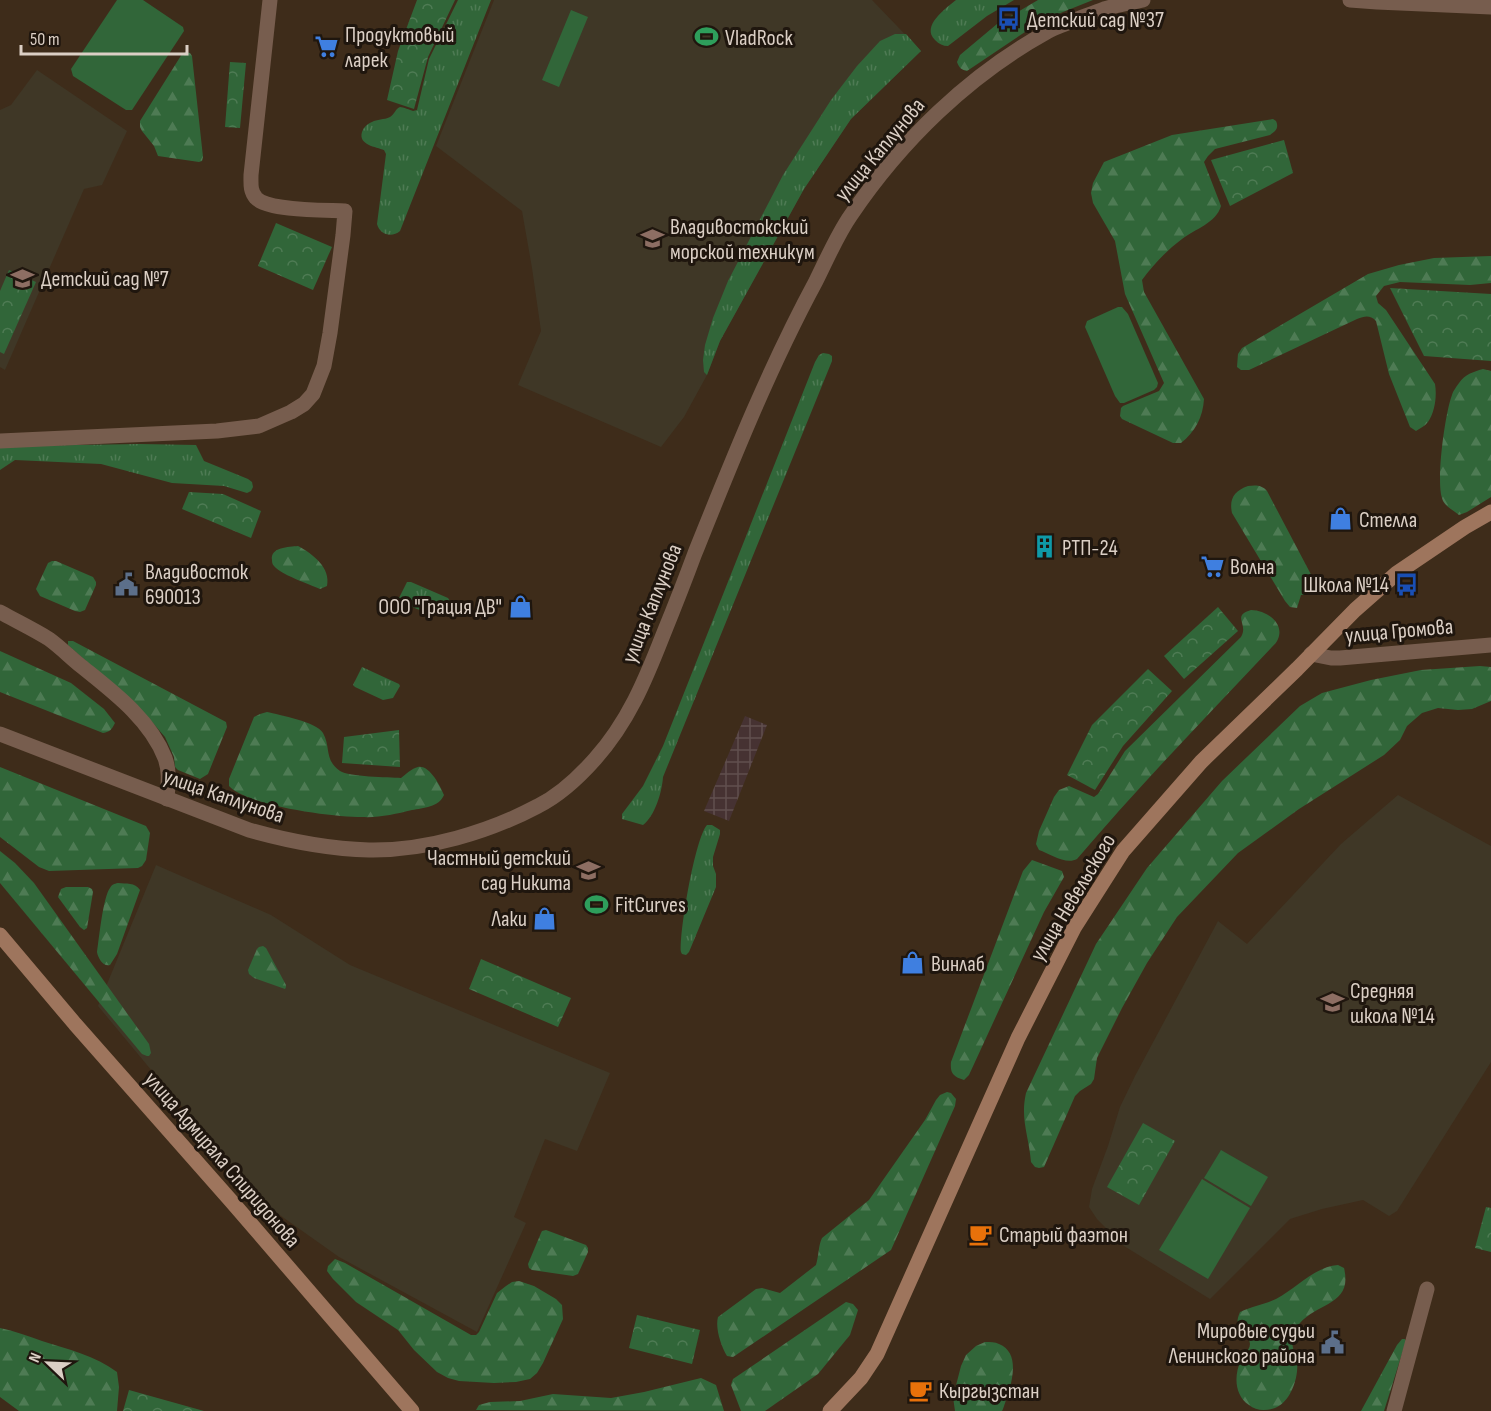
<svg xmlns="http://www.w3.org/2000/svg" width="1491" height="1411" font-family="'Sofia Sans Condensed',sans-serif">
  <style>
    .industrial { fill: url(#industrial-grid) }
    .education { fill: #3f3726 }
    .grass { fill: url(#grass-tufts) }
    .forest { fill: url(#forest-firs) }
    .park { fill: url(#park-crowns) }
    .pitch { fill: #316639 }
    .lines { fill: none; stroke-linecap: round; stroke-linejoin: round }
    .minor { stroke: #775d4e; stroke-width: 15 }
    .tertiary { stroke: #775d4e; stroke-width: 15 }
    .secondary { stroke: #9e755d; stroke-width: 15 }
    .labels { text-anchor: middle; stroke-width: 6; stroke-linejoin: round; paint-order: stroke }
    .poi-label { font-size: 22px; fill: #dbcfc5; stroke: #1f160e; text-anchor: start }
    .street-label { font-size: 22px; fill: #dbcfc5; stroke: #1f160e }
  </style>
  <defs>
    <pattern id="industrial-grid" width="8" height="8" patternUnits="userSpaceOnUse" patternTransform="scale(1.5)"><rect width="8" height="8" fill="#463232"/><path d="M0 4h8M4 0v8" fill="none" stroke="#604f4e"/></pattern>
    <pattern id="grass-tufts" width="24" height="20" patternUnits="userSpaceOnUse" patternTransform="scale(1.5)"><rect width="24" height="20" fill="#316639"/><path d="M3 7l-1-3M5 7V3M7 7l1-3M15 17l-1-3M17 17v-4M19 17l1-3" fill="none" stroke="#4e7b54"/></pattern>
    <pattern id="forest-firs" width="22" height="20" patternUnits="userSpaceOnUse" patternTransform="scale(1.5)"><rect width="22" height="20" fill="#316639"/><path d="M5 1l3.5 6h-7zM16 11l3.5 6h-7z" fill="#4e7b54"/></pattern>
    <pattern id="park-crowns" width="20" height="18" patternUnits="userSpaceOnUse" patternTransform="scale(1.5)"><rect width="20" height="18" fill="#316639"/><path d="M2 6a3 3 0 1 1 6 0M12 15a3 3 0 1 1 6 0" fill="none" stroke="#4e7b54"/></pattern>
  </defs>
  <rect width="100%" height="100%" fill="#3e2c1a"/>
  <!-- industrial -->
  <path class="industrial" d="M 745,716 L 767,725 L 729,821 L 704,811 Z"/>
  <!-- education -->
  <g class="education">
    <path d="M 494,0 L 872,0 L 921,51 L 851,119 L 804,189 L 720,341 L 707,375 L 684,417 L 661,447 L 518,385 L 541,331 L 532,268 L 522,211 L 436,146 Z"/>
    <path d="M 37,70 L 127,131 L 102,185 L 84,189 L 5,370 L 0,367 L 0,110 L 11,105 Z"/>
    <path d="M 1398,795 L 1491,846 L 1491,1062 L 1397,1211 L 1389,1216 L 1363,1200 L 1322,1209 L 1290,1219 L 1210,1299 L 1124,1246 L 1097,1219 L 1089,1207 L 1092,1189 L 1108,1146 L 1120,1107 L 1135,1076 L 1218,921 L 1247,944 L 1341,844 Z"/>
    <path d="M 156,865 L 271,915 L 350,965 L 610,1073 L 577,1151 L 545,1139 L 514,1217 L 526,1223 L 477,1332 L 339,1257 L 260,1201 L 98,1006 Z"/>
  </g>
  <!-- grass -->
  <g class="grass">
    <path d="M 458,0 L 491,0 L 400,231 C 392,238 380,235 377,224 L 386,154 L 384,150 C 376,147 358,145 362,132 C 364,127 367,124 372,122 C 377,119 384,120 390,117 C 394,115 396,108 400,107 C 403,107 410,110 413,111 L 417,110 L 429,59 Z"/>
    <path d="M 956,0 L 1014,0 L 987,16 L 948,46 C 943,46 939,44 935,40 C 921,26 945,9 956,0 Z"/>
    <path d="M 895,34 L 906,34 L 921,51 L 851,119 L 804,189 L 720,341 L 707,375 L 704,372 L 703,360 L 705,345 L 713,318 L 728,281 L 783,175 L 831,100 L 857,66 L 880,41 Z"/>
    <path d="M 823,353 L 829,354 L 832,356 L 832,361 L 663,777 C 662,792 655,816 643,825 L 622,819 L 622,814 L 643,786 L 663,746 L 815,362 L 819,355 Z"/>
    <path d="M 140,444 L 196,445 L 204,461 L 248,479 L 252,482 L 253,487 L 251,491 L 247,493 L 224,486 L 172,483 L 101,464 L 15,460 L 0,470 L 0,448 L 14,446 Z"/>
    <path d="M 407,582 L 411,582 L 448,598 L 452,604 C 449,609 447,613 442,615 C 433,617 409,606 401,601 L 399,598 Z"/>
    <path d="M 362,667 L 399,684 L 400,686 L 393,698 L 383,700 L 355,687 L 353,685 Z"/>
    <path d="M 707,825 L 712,825 L 720,830 L 720,834 L 713,857 L 713,866 L 716,874 L 716,887 L 689,952 L 686,955 L 682,954 L 681,952 C 679,933 695,838 707,825 Z"/>
  </g>
  <!-- forest -->
  <g class="forest">
    <path d="M 1038,0 L 1093,0 L 1043,20 L 967,71 C 962,70 959,68 957,62 L 960,55 L 997,24 Z"/>
    <path d="M 186,52 L 190,53 L 192,56 L 203,157 L 202,161 L 199,162 L 158,156 L 154,146 L 142,131 L 140,127 L 140,121 L 182,54 Z"/>
    <path d="M 1273,119 L 1276,121 C 1279,128 1276,131 1270,135 L 1215,149 L 1208,156 L 1204,162 L 1221,206 C 1216,223 1195,229 1182,239 C 1167,250 1153,265 1142,280 L 1144,292 L 1204,399 C 1203,417 1195,432 1181,443 L 1173,443 L 1122,419 L 1120,416 L 1121,408 L 1123,406 L 1159,391 L 1164,383 L 1125,294 L 1115,241 L 1093,203 L 1091,193 L 1093,183 L 1104,162 L 1172,135 Z"/>
    <path d="M 1491,256 L 1491,283 L 1470,285 L 1400,282 L 1384,286 L 1376,296 L 1378,303 L 1386,310 L 1435,384 C 1437,396 1435,412 1428,422 C 1425,426 1420,428 1416,431 L 1410,427 L 1389,374 L 1376,321 C 1370,315 1365,316 1357,319 L 1249,370 L 1241,370 L 1237,367 L 1238,354 L 1242,348 L 1368,274 L 1399,265 L 1434,258 Z"/>
    <path d="M 1483,369 L 1491,371 L 1491,497 L 1467,512 L 1459,515 C 1453,510 1444,506 1442,498 C 1436,480 1445,413 1452,395 C 1453,391 1457,386 1459,383 C 1465,374 1473,372 1483,369 Z"/>
    <path d="M 1248,486 C 1256,485 1262,485 1267,491 L 1316,584 L 1313,593 L 1309,595 L 1301,595 L 1297,608 L 1290,607 L 1285,601 L 1232,513 C 1229,499 1234,491 1248,486 Z"/>
    <path d="M 298,546 C 313,554 331,568 327,586 L 320,589 C 309,584 285,576 276,568 C 273,565 272,564 272,560 C 270,547 289,547 298,546 Z"/>
    <path d="M 52,561 L 56,561 L 93,577 L 96,582 L 96,585 L 85,610 L 80,612 L 75,611 L 40,596 L 36,589 L 48,563 Z"/>
    <path d="M 1251,610 C 1265,610 1285,622 1278,639 C 1277,642 1274,645 1272,647 C 1206,717 1139,786 1077,859 C 1066,865 1050,854 1039,850 L 1036,844 L 1039,831 L 1054,797 L 1059,790 L 1069,786 L 1094,797 L 1098,794 L 1125,751 L 1241,637 C 1249,624 1231,616 1251,610 Z"/>
    <path d="M 68,641 L 73,641 L 226,722 L 227,727 L 208,774 L 200,779 L 178,770 L 175,767 L 174,757 L 165,737 L 146,715 L 68,645 Z"/>
    <path d="M 0,651 L 71,683 L 104,709 L 115,723 C 112,729 110,732 103,733 L 0,692 Z"/>
    <path d="M 1480,666 L 1491,667 L 1491,701 L 1472,709 L 1458,710 L 1438,708 L 1422,713 L 1407,726 L 1400,740 L 1384,755 L 1299,809 L 1238,853 L 1177,917 L 1147,963 L 1122,1008 L 1097,1058 L 1094,1079 L 1091,1084 L 1080,1091 L 1075,1096 L 1044,1167 L 1039,1168 L 1035,1167 L 1031,1162 C 1029,1136 1020,1119 1026,1093 L 1096,944 L 1147,868 L 1222,781 L 1300,706 L 1322,693 L 1371,680 L 1421,670 Z"/>
    <path d="M 267,712 C 279,715 317,722 323,733 C 331,747 324,760 340,771 C 349,777 388,777 401,778 C 405,775 412,768 418,767 C 430,765 440,786 444,795 C 439,807 423,808 412,810 C 396,814 378,818 362,817 C 333,817 248,806 229,786 L 229,779 L 254,717 L 260,714 Z"/>
    <path d="M 0,767 L 146,826 L 150,833 L 146,860 L 142,866 L 138,868 L 49,871 L 39,867 L 0,837 Z"/>
    <path d="M 0,851 L 15,863 L 34,883 L 149,1044 L 151,1053 L 149,1056 L 147,1056 L 142,1054 L 0,883 Z"/>
    <path d="M 1032,860 L 1062,871 L 1064,877 L 1044,912 L 969,1075 L 964,1080 C 953,1077 950,1073 951,1062 L 1023,871 Z"/>
    <path d="M 118,883 C 126,884 135,882 140,890 L 117,954 L 110,965 C 103,967 98,958 97,952 C 99,939 103,897 110,888 C 112,884 114,884 118,883 Z"/>
    <path d="M 66,887 L 88,887 L 92,889 L 93,892 L 87,928 L 84,930 L 80,927 L 58,897 L 61,889 Z"/>
    <path d="M 263,946 L 266,948 L 286,985 L 286,987 L 285,989 L 254,978 L 249,974 L 248,970 L 257,949 L 259,947 Z"/>
    <path d="M 947,1092 L 951,1093 L 956,1099 L 955,1106 L 891,1250 L 736,1355 L 733,1357 L 727,1356 C 721,1346 715,1328 718,1317 L 756,1289 L 762,1288 L 780,1293 L 816,1265 C 819,1255 818,1247 822,1238 L 869,1200 L 925,1120 L 936,1100 L 940,1095 Z"/>
    <path d="M 546,1230 L 586,1245 L 588,1248 L 588,1252 L 578,1274 L 573,1276 L 532,1270 L 529,1268 L 528,1264 L 541,1233 L 542,1231 Z"/>
    <path d="M 335,1259 L 345,1263 L 471,1335 L 476,1335 L 479,1332 L 497,1293 L 506,1286 L 512,1282 L 519,1281 L 534,1286 L 556,1299 L 562,1305 L 563,1319 L 543,1363 L 537,1373 L 530,1379 L 516,1382 L 494,1383 L 459,1381 L 448,1378 L 437,1372 L 414,1350 L 398,1330 L 356,1302 L 333,1279 L 327,1271 L 328,1266 Z"/>
    <path d="M 1338,1265 L 1344,1268 C 1353,1305 1318,1302 1300,1323 C 1294,1329 1291,1339 1293,1348 C 1294,1353 1297,1356 1297,1361 C 1299,1377 1291,1402 1275,1408 C 1266,1411 1256,1411 1249,1405 C 1234,1395 1234,1375 1241,1360 C 1243,1355 1250,1350 1250,1344 C 1249,1329 1231,1333 1240,1312 C 1252,1306 1265,1304 1276,1299 C 1297,1288 1314,1267 1338,1265 Z"/>
    <path d="M 846,1302 L 853,1304 L 858,1310 L 850,1335 L 818,1374 L 765,1411 L 741,1411 L 731,1385 L 733,1379 Z"/>
    <path d="M 0,1328 C 14,1331 28,1336 42,1341 C 67,1349 96,1356 117,1372 L 119,1387 L 117,1411 L 19,1411 L 0,1397 Z"/>
    <path d="M 1402,1339 L 1405,1339 L 1406,1341 L 1384,1411 L 1361,1411 L 1397,1345 Z"/>
    <path d="M 985,1342 C 990,1342 995,1342 999,1344 C 1024,1354 1009,1392 1003,1409 L 1002,1411 L 955,1411 L 953,1397 L 961,1366 L 966,1355 L 976,1346 Z"/>
    <path d="M 701,1378 L 716,1385 L 724,1411 L 476,1410 L 479,1405 L 490,1402 L 520,1401 L 553,1394 L 611,1398 L 644,1392 Z"/>
  </g>
  <!-- park -->
  <g class="park">
    <path d="M 417,0 L 455,0 L 428,57 L 414,109 L 387,100 L 398,51 Z"/>
    <path d="M 230,62 L 246,63 L 240,128 L 225,127 Z"/>
    <path d="M 1284,140 L 1293,173 L 1230,206 L 1211,160 Z"/>
    <path d="M 276,223 L 332,247 L 313,290 L 258,266 Z"/>
    <path d="M 9,270 L 36,282 L 4,354 L 0,352 L 0,291 Z"/>
    <path d="M 1390,288 L 1491,294 L 1491,361 L 1424,356 Z"/>
    <path d="M 189,492 L 223,494 L 261,511 L 251,538 L 182,509 Z"/>
    <path d="M 1218,607 L 1238,631 L 1184,679 L 1164,656 Z"/>
    <path d="M 1148,669 L 1172,691 L 1123,746 L 1095,790 L 1067,775 L 1092,725 Z"/>
    <path d="M 399,730 L 400,767 L 342,763 L 344,737 Z"/>
    <path d="M 481,959 L 571,998 L 558,1027 L 469,989 Z"/>
    <path d="M 1143,1123 L 1175,1141 L 1139,1205 L 1107,1187 Z"/>
    <path d="M 1486,1207 L 1491,1208 L 1491,1252 L 1475,1248 Z"/>
    <path d="M 637,1315 L 700,1330 L 692,1364 L 629,1348 Z"/>
    <path d="M 129,1390 L 204,1411 L 123,1411 Z"/>
  </g>
  <!-- pitch -->
  <g class="pitch">
    <path d="M 117,0 L 143,0 L 183,27 L 184,31 L 132,110 L 126,110 L 73,76 L 71,69 Z"/>
    <path d="M 571,10 L 588,17 L 559,87 L 542,80 Z"/>
    <path d="M 1118,307 L 1122,307 L 1128,314 L 1158,383 L 1157,387 L 1154,390 L 1124,403 L 1120,403 L 1115,396 L 1085,327 L 1087,321 Z"/>
    <path d="M 1221,1150 L 1268,1177 L 1251,1206 L 1204,1178 Z"/>
    <path d="M 1202,1179 L 1250,1208 L 1208,1279 L 1159,1250 Z"/>
  </g>
  <g class="lines">
    <!-- minor -->
    <g class="minor">
      <path d="M 0,441 L 217,431 L 259,426 L 291,412 L 304,404 L 313,394 L 324,366 L 330,333 L 343,235 L 345,211 C 325,210 268,211 256,198 C 250,191 251,184 251,175 L 270,0"/>
      <path d="M 0,612 C 16,621 33,629 49,639 C 60,647 70,657 81,666 C 112,691 150,719 165,758 C 170,772 168,784 167,799"/>
      <path d="M 1311,654 L 1331,658 L 1340,658 L 1491,645"/>
      <path d="M 1394,1411 L 1427,1289"/>
    </g>
    <!-- tertiary -->
    <g class="tertiary">
      <path d="M 1350,0 L 1377,2 L 1491,7"/>
      <path d="M 0,734 L 249,830 C 288,841 329,849 369,850 C 426,851 489,832 538,806 C 560,795 579,777 595,759 C 628,722 645,681 663,635 C 674,608 685,580 695,553 C 732,461 769,368 816,281 C 827,259 837,235 851,215 C 901,141 969,75 1047,32 C 1055,27 1064,25 1072,21 C 1083,17 1093,13 1104,9 C 1117,5 1130,3 1143,0"/>
    </g>
    <!-- secondary -->
    <g class="secondary">
      <path d="M 0,935 L 75,1024 L 232,1202 L 412,1411"/>
      <path d="M 830,1411 L 861,1378 L 877,1354 L 1018,1038 L 1074,928 L 1123,851 L 1201,762 L 1297,669 L 1355,610 L 1397,573 L 1465,527 L 1491,512"/>
    </g>
  </g>
  <!-- icons -->
  <defs>
    <symbol id="bus-bare" viewBox="-9 -9 18 18"><path d="M-5-6H5V4H4V6H2V4H-2V6H-4V4H-5ZM-3.5-4V0h7V-4ZM-3.5 1.2v1.5H-2V1.2ZM2 1.2v1.5H3.5V1.2Z" fill="#1a4fb4" stroke="#1f160e" stroke-width="2.5" paint-order="stroke"/></symbol>
    <symbol id="stadium-bare" viewBox="-9 -9 18 18"><path d="M0-5a6.5 5 0 1 0 0 10a6.5 5 0 1 0 0-10ZM-3.5-1.8h7v3.6h-7Z" fill="#2e9e5b" stroke="#1f160e" stroke-width="2.5" paint-order="stroke"/></symbol>
    <symbol id="supermarket-bare" viewBox="-9 -9 18 18"><path d="M-6-5.5h2.5l.6 2H6L4.5 2H-2.5L-4.4-4H-6ZM-1.5 3.2a1.3 1.3 0 1 0 .1 0ZM3 3.2a1.3 1.3 0 1 0 .1 0Z" fill="#3f7fe0" stroke="#1f160e" stroke-width="2.5" paint-order="stroke"/></symbol>
    <symbol id="university-bare" viewBox="-9 -9 18 18"><path d="M0-5L7-2L0 1L-7-2ZM-4 1L0 2.5L4 1V4Q0 6-4 4Z" fill="#8d6e63" stroke="#1f160e" stroke-width="2.5" paint-order="stroke"/></symbol>
    <symbol id="school-bare" viewBox="-9 -9 18 18"><path d="M0-5L7-2L0 1L-7-2ZM-4 1L0 2.5L4 1V4Q0 6-4 4Z" fill="#8d6e63" stroke="#1f160e" stroke-width="2.5" paint-order="stroke"/></symbol>
    <symbol id="shop-bare" viewBox="-9 -9 18 18"><path d="M-5-2.5h2.3a2.7 3.5 0 0 1 5.4 0H5L5.5 6h-11ZM-1.5-2.5h3a1.5 2.3 0 0 0-3 0Z" fill="#3f7fe0" stroke="#1f160e" stroke-width="2.5" paint-order="stroke"/></symbol>
    <symbol id="building-bare" viewBox="-9 -9 18 18"><path d="M-4-6H4V6H1V3H-1V6H-4ZM-2.5-4.3h1.7v1.8h-1.7ZM.8-4.3h1.7v1.8H.8ZM-2.5-1h1.7V.8h-1.7ZM.8-1h1.7V.8H.8Z" fill="#0f9aa8" stroke="#1f160e" stroke-width="2.5" paint-order="stroke"/></symbol>
    <symbol id="civic-bare" viewBox="-9 -9 18 18"><path d="M-.6-6.5H3V-4.5H.6V-3L4-1V1h2V6H-6V1h2V-1L-.6-3ZM-1.2 2.5V6h2.4V2.5Z" fill="#5c6f8a" stroke="#1f160e" stroke-width="2.5" paint-order="stroke"/></symbol>
    <symbol id="cafe-bare" viewBox="-9 -9 18 18"><path d="M-5.5-4.5H6V0H3Q3 3.5 0 3.5H-2.5Q-5.5 3.5-5.5 0ZM3-3.2v2h1.7v-2ZM-6 4.5H4V6H-6Z" fill="#e8710a" stroke="#1f160e" stroke-width="2.5" paint-order="stroke"/></symbol>
  </defs>
  <g fill-rule="evenodd">
    <use href="#bus-bare" x="992" y="2" width="33" height="33"/>
    <use href="#stadium-bare" x="690" y="20" width="33" height="33"/>
    <use href="#supermarket-bare" x="310" y="30" width="33" height="33"/>
    <use href="#university-bare" x="636" y="222" width="33" height="33"/>
    <use href="#school-bare" x="6" y="262" width="33" height="33"/>
    <use href="#shop-bare" x="1324" y="502" width="33" height="33"/>
    <use href="#building-bare" x="1028" y="530" width="33" height="33"/>
    <use href="#supermarket-bare" x="1196" y="550" width="33" height="33"/>
    <use href="#civic-bare" x="110" y="568" width="33" height="33"/>
    <use href="#bus-bare" x="1390" y="568" width="33" height="33"/>
    <use href="#shop-bare" x="504" y="590" width="33" height="33"/>
    <use href="#school-bare" x="572" y="854" width="33" height="33"/>
    <use href="#stadium-bare" x="580" y="888" width="33" height="33"/>
    <use href="#shop-bare" x="528" y="902" width="33" height="33"/>
    <use href="#shop-bare" x="896" y="946" width="33" height="33"/>
    <use href="#school-bare" x="1316" y="986" width="33" height="33"/>
    <use href="#cafe-bare" x="964" y="1218" width="33" height="33"/>
    <use href="#civic-bare" x="1316" y="1326" width="33" height="33"/>
    <use href="#cafe-bare" x="904" y="1374" width="33" height="33"/>
  </g>
  <g class="labels">
    <!-- poi labels -->
    <g class="poi-label">
      <text x="1027" y="27">Детский сад №37</text>
      <text x="345" y="42">Продуктовый<tspan x="345" dy="25">ларек</tspan></text>
      <text x="725" y="45">VladRock</text>
      <text x="670" y="234">Владивостокский<tspan x="670" dy="25">морской техникум</tspan></text>
      <text x="41" y="286">Детский сад №7</text>
      <text x="1359" y="527">Стелла</text>
      <text x="1062" y="555">РТП-24</text>
      <text x="1230" y="574">Волна</text>
      <text x="145" y="579">Владивосток<tspan x="145" dy="25">690013</tspan></text>
      <text x="1389" y="592" text-anchor="end">Школа №14</text>
      <text x="502" y="614" text-anchor="end">ООО "Грация ДВ"</text>
      <text x="571" y="865" text-anchor="end">Частный детский<tspan x="571" dy="25">сад Никита</tspan></text>
      <text x="615" y="912">FitCurves</text>
      <text x="527" y="926" text-anchor="end">Лаки</text>
      <text x="931" y="971">Винлаб</text>
      <text x="1350" y="998">Средняя<tspan x="1350" dy="25">школа №14</tspan></text>
      <text x="999" y="1242">Старый фаэтон</text>
      <text x="1315" y="1338" text-anchor="end">Мировые судьи<tspan x="1315" dy="25">Ленинского района</tspan></text>
      <text x="939" y="1398">Кыргызстан</text>
    </g>
    <!-- street labels -->
    <g class="street-label">
      <text transform="translate(879 149) rotate(-50)" y="8">улица Каплунова</text>
      <text transform="translate(651 603) rotate(-68)" y="8">улица Каплунова</text>
      <text transform="translate(1399 630) rotate(-5)" y="8">улица Громова</text>
      <text transform="translate(224 795) rotate(19)" y="8">улица Каплунова</text>
      <text transform="translate(1072 897) rotate(-59)" y="8">улица Невельского</text>
      <text transform="translate(223 1159) rotate(49)" y="8">улица Адмирала Спиридонова</text>
    </g>
  </g>
  <!-- north arrow -->
  <g transform="translate(48 1363) rotate(293)" stroke="#1f160e" stroke-width="4.5" paint-order="stroke">
  <path d="M0-4.5L10 22L0 15L-10 22Z" fill="#dbcfc5"/>
  <text y="-9" font-size="16" font-weight="bold" text-anchor="middle" fill="#dbcfc5">N</text>
  </g>
  <!-- scale -->
  <path d="M21 45v9h166v-9" fill="none" stroke="#dbcfc5" stroke-width="3"/>
  <text x="30" y="45" font-size="18" fill="#dbcfc5" stroke="#1f160e" stroke-width="4.5" paint-order="stroke">50 m</text>
</svg>
